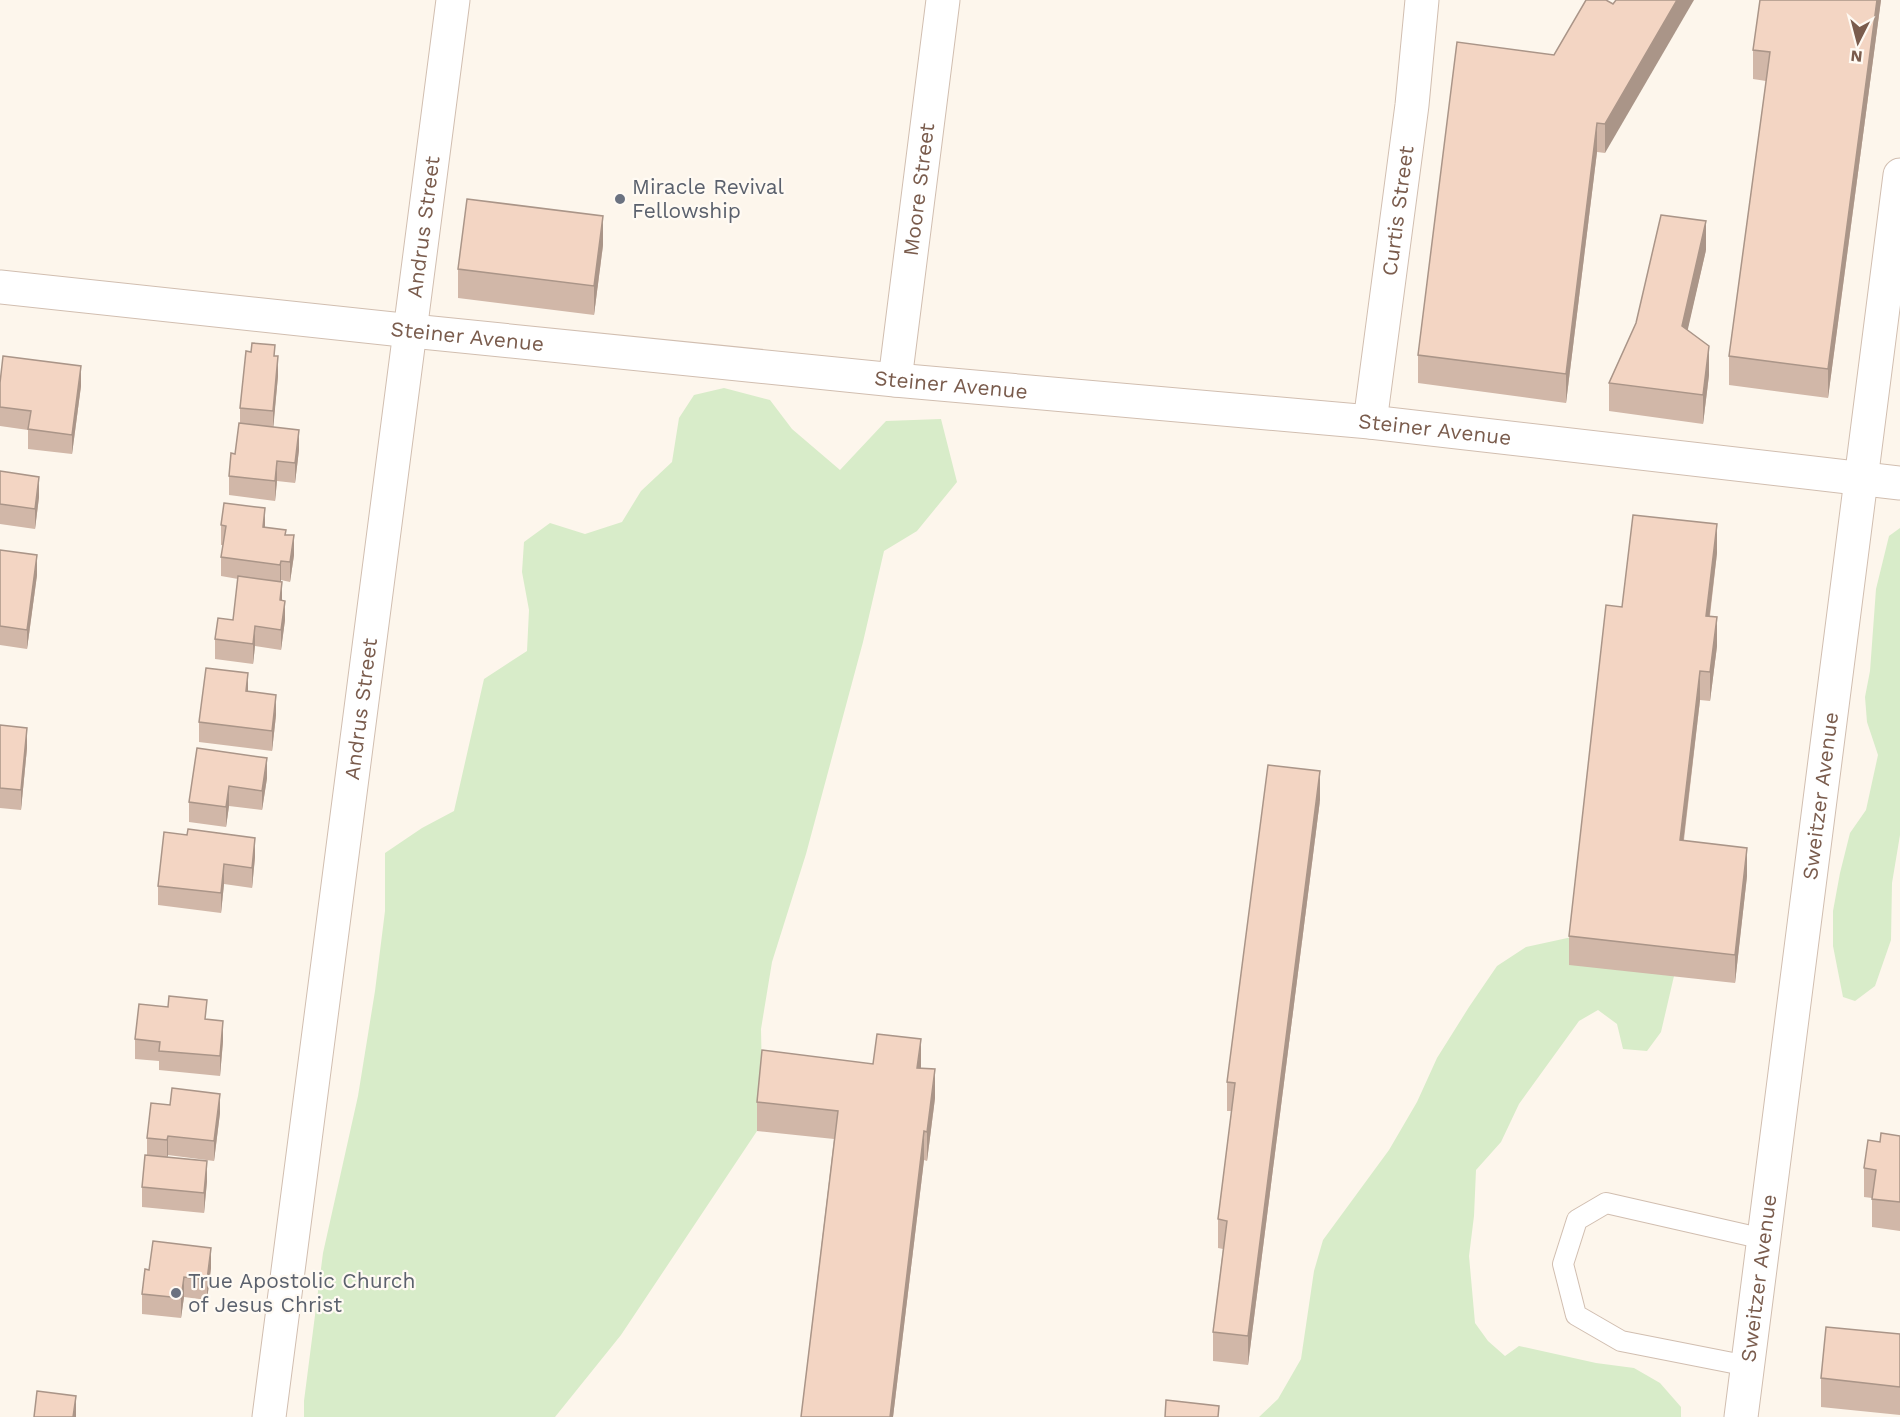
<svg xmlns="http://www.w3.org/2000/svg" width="1900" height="1417" font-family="'Work Sans',sans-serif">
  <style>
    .green { fill: #d8ecc9 }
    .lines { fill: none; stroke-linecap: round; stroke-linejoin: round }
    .lane-casing { stroke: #d1beb0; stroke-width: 22 }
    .street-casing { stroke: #d1beb0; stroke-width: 35 }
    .lane { stroke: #fff; stroke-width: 20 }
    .street { stroke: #fff; stroke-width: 33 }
    .wall { fill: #d1b7a8 }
    .shaded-wall { fill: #aa9588 }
    .building { fill: #f3d5c3; stroke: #aa9588; stroke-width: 1.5 }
    .worship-dot { fill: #6b7280; stroke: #fffaf3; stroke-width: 2 }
    .labels { text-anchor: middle; stroke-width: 4.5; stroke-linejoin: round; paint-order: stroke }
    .worship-label { font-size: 21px; fill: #5b616d; stroke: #fffaf3; text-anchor: start }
    .street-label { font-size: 21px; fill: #7a5c4d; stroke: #fffaf3 }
  </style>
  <rect width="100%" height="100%" fill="#fdf6ec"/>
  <!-- green -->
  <g class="green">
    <path d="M 724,388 L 770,400 L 792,429 L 840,470 L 886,421 L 941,419 L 957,482 L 917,531 L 884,551 L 863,642 L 806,854 L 772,962 L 761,1029 L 762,1079 L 757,1131 L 621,1335 L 555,1417 L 304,1417 L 304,1401 L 323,1253 L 358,1096 L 375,991 L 385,911 L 385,853 L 422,828 L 454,811 L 484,679 L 527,651 L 529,610 L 522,572 L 524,542 L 550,523 L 585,534 L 622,522 L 641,491 L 672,462 L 679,418 L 694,395 Z"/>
    <path d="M 1900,528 L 1900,835 L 1892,883 L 1891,940 L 1875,986 L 1855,1001 L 1843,997 L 1833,946 L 1833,911 L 1840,873 L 1850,833 L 1866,810 L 1878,755 L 1867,722 L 1865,697 L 1870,671 L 1876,589 L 1889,536 Z"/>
    <path d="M 1572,937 L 1674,976 L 1661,1032 L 1647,1051 L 1623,1049 L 1617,1024 L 1598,1010 L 1579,1021 L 1519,1104 L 1501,1142 L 1476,1170 L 1474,1216 L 1469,1256 L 1475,1323 L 1488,1341 L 1505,1356 L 1519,1346 L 1596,1363 L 1634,1368 L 1660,1383 L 1681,1407 L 1681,1417 L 1259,1417 L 1278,1399 L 1301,1359 L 1314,1271 L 1323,1240 L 1389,1150 L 1417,1102 L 1437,1058 L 1469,1007 L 1497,966 L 1526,947 Z"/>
  </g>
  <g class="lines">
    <defs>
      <path id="lane" d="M 1748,1366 L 1621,1341 L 1576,1315 L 1563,1264 L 1577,1220 L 1606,1203 L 1764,1239"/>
      <g id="street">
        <path id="s1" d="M 0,287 L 412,331 L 895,380 L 1370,422 L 1900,483"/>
        <path id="s2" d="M 895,380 L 943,0"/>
        <path id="s3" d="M 1370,422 L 1412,105 L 1422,0"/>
        <path id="s4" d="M 269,1417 L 453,0"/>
        <path id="s5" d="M 1741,1417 L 1900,175"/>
      </g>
    </defs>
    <!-- lane casing -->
    <use href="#lane" class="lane-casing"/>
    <!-- street casing -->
    <use href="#street" class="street-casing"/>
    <!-- lane -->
    <use href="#lane" class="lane"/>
    <!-- street -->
    <use href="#street" class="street"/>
  </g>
  <!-- wall -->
  <g class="wall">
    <path d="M 1760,0 L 1881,0 L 1828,398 L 1729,385 L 1729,356 L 1766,81 L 1753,79 L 1753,50 Z"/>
    <path d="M 1613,4 L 1605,153 L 1597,152 L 1566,403 L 1418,383 L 1418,355 L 1554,55 Z"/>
    <path d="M 603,245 L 594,315 L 458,298 L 458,269 Z"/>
    <path d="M 1706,250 L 1687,331 L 1709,375 L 1703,424 L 1609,411 L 1609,383 Z"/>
    <path d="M 275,356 L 278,376 L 273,427 L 299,450 L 295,483 L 277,481 L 275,501 L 229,495 L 229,476 L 235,454 L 240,423 L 240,408 Z"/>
    <path d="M 0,383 L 81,386 L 72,454 L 28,449 L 28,430 L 0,426 Z"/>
    <path d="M 0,471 L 39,497 L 35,529 L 0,524 Z"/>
    <path d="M 221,525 L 265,527 L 286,535 L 294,555 L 290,582 L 281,580 L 281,582 L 282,600 L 285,620 L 281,650 L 255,646 L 253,664 L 215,659 L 215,639 L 233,620 L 238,579 L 221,576 L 221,557 L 223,545 L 221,545 Z"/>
    <path d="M 0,550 L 37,575 L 27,649 L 0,645 Z"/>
    <path d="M 1717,553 L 1710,616 L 1717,646 L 1710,701 L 1700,700 L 1684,840 L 1747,876 L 1735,983 L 1569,965 L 1569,936 L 1622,607 Z"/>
    <path d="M 276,715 L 272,751 L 199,742 L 199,722 Z"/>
    <path d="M 0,725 L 27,748 L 21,810 L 0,808 Z"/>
    <path d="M 197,748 L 267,778 L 262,810 L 229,806 L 226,827 L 189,822 L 189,802 Z"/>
    <path d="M 1320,800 L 1248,1365 L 1213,1361 L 1213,1332 L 1223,1249 L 1218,1248 L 1218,1219 L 1232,1111 L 1227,1111 L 1227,1082 Z"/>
    <path d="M 187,835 L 255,857 L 252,888 L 224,884 L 221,913 L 158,905 L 158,886 Z"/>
    <path d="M 207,1019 L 223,1041 L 220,1076 L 159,1070 L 159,1061 L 135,1059 L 135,1039 Z"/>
    <path d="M 873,1064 L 921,1068 L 935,1098 L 927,1161 L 924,1160 L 893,1417 L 801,1417 L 834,1139 L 757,1131 L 757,1102 Z"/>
    <path d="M 170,1105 L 220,1113 L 214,1161 L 168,1155 L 167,1157 L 207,1181 L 204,1213 L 142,1207 L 142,1187 L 147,1156 L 147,1138 Z"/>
    <path d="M 1900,1136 L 1900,1231 L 1872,1227 L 1872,1198 L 1864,1197 L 1864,1168 L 1880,1142 Z"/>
    <path d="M 211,1268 L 207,1300 L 184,1297 L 181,1318 L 142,1314 L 142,1294 L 149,1270 Z"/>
    <path d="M 1900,1334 L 1900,1415 L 1821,1407 L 1821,1378 Z"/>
  </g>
  <!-- shaded-wall -->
  <g class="shaded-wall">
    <path d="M 1677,0 L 1694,0 L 1605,153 L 1605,124 Z"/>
    <path d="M 1877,0 L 1881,0 L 1828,398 L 1828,369 Z"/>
    <path d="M 1597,123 L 1597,152 L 1566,403 L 1566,374 Z"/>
    <path d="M 603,216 L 603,245 L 594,315 L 594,286 Z"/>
    <path d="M 1706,221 L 1706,250 L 1682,355 L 1682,326 Z"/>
    <path d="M 1709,346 L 1709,375 L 1703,424 L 1703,395 Z"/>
    <path d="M 278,356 L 278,376 L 273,431 L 273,411 Z"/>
    <path d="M 81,366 L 81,386 L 72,454 L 72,435 Z"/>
    <path d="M 299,430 L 299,450 L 295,483 L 295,463 Z"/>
    <path d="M 277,461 L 277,481 L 275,501 L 275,481 Z"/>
    <path d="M 39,477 L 39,497 L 35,529 L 35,509 Z"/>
    <path d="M 265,508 L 265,528 L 263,527 Z"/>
    <path d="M 1717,524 L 1717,553 L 1706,645 L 1706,616 Z"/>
    <path d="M 294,535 L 294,555 L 290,582 L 290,562 Z"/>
    <path d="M 37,555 L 37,575 L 27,649 L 27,630 Z"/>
    <path d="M 281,561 L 281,580 L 280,585 L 280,565 Z"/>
    <path d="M 282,582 L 282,601 L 280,600 Z"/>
    <path d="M 285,601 L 285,620 L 281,650 L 281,630 Z"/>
    <path d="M 1717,617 L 1717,646 L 1710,701 L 1710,672 Z"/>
    <path d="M 255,626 L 255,646 L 253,664 L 253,644 Z"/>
    <path d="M 1700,671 L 1700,700 L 1680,869 L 1680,840 Z"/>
    <path d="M 248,673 L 248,693 L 246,691 Z"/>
    <path d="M 276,695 L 276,715 L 272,751 L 272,731 Z"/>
    <path d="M 27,728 L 27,748 L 21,810 L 21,790 Z"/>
    <path d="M 267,758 L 267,778 L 262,810 L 262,791 Z"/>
    <path d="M 1320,771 L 1320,800 L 1248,1365 L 1248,1336 Z"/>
    <path d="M 229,786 L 229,806 L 226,827 L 226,807 Z"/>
    <path d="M 255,838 L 255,857 L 252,888 L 252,868 Z"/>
    <path d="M 1747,848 L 1747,876 L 1735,983 L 1735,955 Z"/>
    <path d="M 224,864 L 224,884 L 221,913 L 221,893 Z"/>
    <path d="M 223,1021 L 223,1041 L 220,1076 L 220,1056 Z"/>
    <path d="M 921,1039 L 921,1068 L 917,1068 Z"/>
    <path d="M 935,1069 L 935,1098 L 927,1161 L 927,1132 Z"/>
    <path d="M 220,1094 L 220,1113 L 214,1161 L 214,1141 Z"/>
    <path d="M 924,1131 L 924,1160 L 893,1417 L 890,1417 Z"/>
    <path d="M 168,1136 L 168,1155 L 167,1159 L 167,1140 Z"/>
    <path d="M 207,1161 L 207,1181 L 204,1213 L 204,1193 Z"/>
    <path d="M 211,1248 L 211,1268 L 207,1300 L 207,1280 Z"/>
    <path d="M 184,1277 L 184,1297 L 181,1318 L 181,1298 Z"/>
    <path d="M 76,1396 L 76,1417 L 73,1417 Z"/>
  </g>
  <!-- building -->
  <g class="building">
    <path d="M 1586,0 L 1606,0 L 1613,4 L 1616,0 L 1677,0 L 1605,124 L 1597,123 L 1566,374 L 1418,355 L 1457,42 L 1554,55 Z"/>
    <path d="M 1760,0 L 1877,0 L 1828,369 L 1729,356 L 1770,52 L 1753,50 Z"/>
    <path d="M 467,199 L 603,216 L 594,286 L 458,269 Z"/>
    <path d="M 1661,215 L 1706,221 L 1682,326 L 1709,346 L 1703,395 L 1609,383 L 1636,323 Z"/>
    <path d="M 252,343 L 275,345 L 274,356 L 278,356 L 273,411 L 240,408 L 246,351 L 251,352 Z"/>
    <path d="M 3,356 L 81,366 L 72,435 L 28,429 L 31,411 L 0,407 L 0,383 Z"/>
    <path d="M 239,423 L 299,430 L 295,463 L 277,461 L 275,481 L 229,476 L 231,453 L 235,454 Z"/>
    <path d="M 0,471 L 39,477 L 35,509 L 0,504 Z"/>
    <path d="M 224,503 L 265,508 L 263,527 L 286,530 L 285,535 L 294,535 L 290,562 L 281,561 L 280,565 L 221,557 L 226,526 L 221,525 Z"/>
    <path d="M 1633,515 L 1717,524 L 1706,616 L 1717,617 L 1710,672 L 1700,671 L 1680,840 L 1747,848 L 1735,955 L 1569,936 L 1606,605 L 1622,607 Z"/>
    <path d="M 0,550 L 37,555 L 27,630 L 0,626 Z"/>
    <path d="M 238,576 L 282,582 L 280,600 L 285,601 L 281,630 L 255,626 L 253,644 L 215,639 L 218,618 L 233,620 Z"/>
    <path d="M 206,668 L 248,673 L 246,691 L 276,695 L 272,731 L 199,722 Z"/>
    <path d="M 0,725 L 27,728 L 21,790 L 0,788 Z"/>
    <path d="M 197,748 L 267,758 L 262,791 L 229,786 L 226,807 L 189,802 Z"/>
    <path d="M 1268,765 L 1320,771 L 1248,1336 L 1213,1332 L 1227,1221 L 1218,1219 L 1235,1083 L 1227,1082 Z"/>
    <path d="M 188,829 L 255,838 L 252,868 L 224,864 L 221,893 L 158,886 L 164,832 L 187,835 Z"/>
    <path d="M 169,996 L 207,1000 L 205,1019 L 223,1021 L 220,1056 L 159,1051 L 160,1042 L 135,1039 L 139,1004 L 168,1007 Z"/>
    <path d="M 877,1034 L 921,1039 L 917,1068 L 935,1069 L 927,1132 L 924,1131 L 890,1417 L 801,1417 L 838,1111 L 757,1102 L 762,1050 L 873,1064 Z"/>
    <path d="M 172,1088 L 220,1094 L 214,1141 L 168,1136 L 167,1140 L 147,1138 L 151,1103 L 170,1105 Z"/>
    <path d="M 1881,1133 L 1900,1136 L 1900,1202 L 1872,1199 L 1876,1170 L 1864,1168 L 1868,1140 L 1880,1142 Z"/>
    <path d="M 145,1155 L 207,1161 L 204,1193 L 142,1187 Z"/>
    <path d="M 153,1241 L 211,1248 L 207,1280 L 184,1277 L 181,1298 L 142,1294 L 145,1269 L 149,1270 Z"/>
    <path d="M 1826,1327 L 1900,1334 L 1900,1387 L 1821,1378 Z"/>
    <path d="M 37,1391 L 76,1396 L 73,1417 L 34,1417 Z"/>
    <path d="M 1166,1400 L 1219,1406 L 1218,1417 L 1165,1417 Z"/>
  </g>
  <!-- markers -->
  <g class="worship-dot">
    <circle cx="620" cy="199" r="6"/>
    <circle cx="176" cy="1293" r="6"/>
  </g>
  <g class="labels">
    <!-- worship labels -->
    <g class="worship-label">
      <text x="632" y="194">Miracle Revival<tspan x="632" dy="24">Fellowship</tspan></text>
      <text x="188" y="1288">True Apostolic Church<tspan x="188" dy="24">of Jesus Christ</tspan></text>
    </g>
    <!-- street labels -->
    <g class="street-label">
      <text dy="7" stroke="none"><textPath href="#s2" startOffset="192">Moore Street</textPath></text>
      <text dy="7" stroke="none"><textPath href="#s3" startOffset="213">Curtis Street</textPath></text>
      <text dy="7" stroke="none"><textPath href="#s4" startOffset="1200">Andrus Street</textPath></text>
      <text dy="7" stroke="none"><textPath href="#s1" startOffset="470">Steiner Avenue</textPath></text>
      <text dy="7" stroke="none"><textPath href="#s1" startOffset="956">Steiner Avenue</textPath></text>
      <text dy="7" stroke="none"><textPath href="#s1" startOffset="1442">Steiner Avenue</textPath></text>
      <text dy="7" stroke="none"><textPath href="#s4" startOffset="714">Andrus Street</textPath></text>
      <text dy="7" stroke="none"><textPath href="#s5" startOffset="626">Sweitzer Avenue</textPath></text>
      <text dy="7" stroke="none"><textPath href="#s5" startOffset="140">Sweitzer Avenue</textPath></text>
    </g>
  </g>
  <!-- north arrow -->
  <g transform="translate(1858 42) rotate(186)" stroke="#fffaf3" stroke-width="4.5" paint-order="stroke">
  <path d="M0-4.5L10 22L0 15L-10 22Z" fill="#7a5c4d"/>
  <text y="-9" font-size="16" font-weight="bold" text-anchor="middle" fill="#7a5c4d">N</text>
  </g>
</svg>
